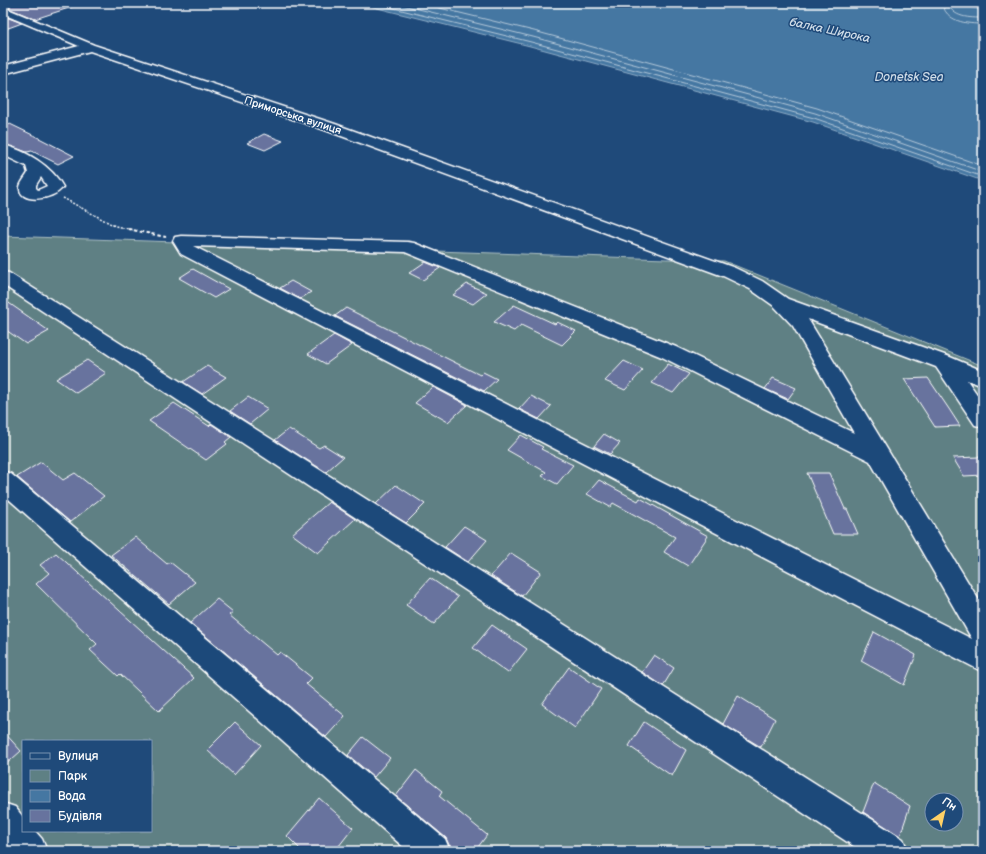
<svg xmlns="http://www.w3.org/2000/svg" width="986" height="854" font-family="'Balsamiq Sans',sans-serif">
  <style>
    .green { fill: #5e8084; stroke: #aec0c2; fill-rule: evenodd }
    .water { fill: #4577a2; stroke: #8fadc7 }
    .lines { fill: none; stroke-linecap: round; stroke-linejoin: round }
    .shore { stroke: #b5c9da; stroke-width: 1 }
    .building { fill: #67739e; stroke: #fff }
    .minor-casing { stroke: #fff; stroke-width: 3 }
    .path-far1 { stroke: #fff; stroke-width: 1.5; stroke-dasharray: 2 1.5; stroke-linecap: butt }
    .path { stroke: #fff; stroke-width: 2; stroke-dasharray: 3.5 2.5; stroke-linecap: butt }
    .minor { fill: #1f4a7a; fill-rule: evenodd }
    .labels { text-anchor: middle; stroke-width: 3; stroke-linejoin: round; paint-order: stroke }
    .far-street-label { font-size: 11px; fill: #fff; stroke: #1f4a7a }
    .far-water-label { font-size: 12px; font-style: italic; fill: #d0dde8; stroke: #1f4a7a }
  </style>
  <rect width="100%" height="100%" fill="#1f4a7a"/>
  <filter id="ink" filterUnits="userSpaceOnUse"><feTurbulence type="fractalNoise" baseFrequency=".025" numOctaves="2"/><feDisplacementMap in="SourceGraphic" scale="8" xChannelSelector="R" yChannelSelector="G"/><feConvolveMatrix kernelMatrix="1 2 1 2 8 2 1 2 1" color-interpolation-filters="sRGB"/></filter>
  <g filter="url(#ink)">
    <!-- green -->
    <path class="green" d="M 3,236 L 724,261 L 983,366 L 983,851 L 3,851 ZM 23,741 L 151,741 L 151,831 L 23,831 ZM 932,800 L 956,800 L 956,824 L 932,824 Z"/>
    <!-- water -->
    <path class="water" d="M 357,3 L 947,3 L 983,10 L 983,181 L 813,122 L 530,46 Z"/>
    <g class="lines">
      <!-- shore -->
      <g class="shore">
        <path d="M 373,3 L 531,42 L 814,118 L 983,177"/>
        <path d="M 394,3 L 533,37 L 815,113 L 983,172"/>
        <path d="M 419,3 L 534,31 L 817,108 L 983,166"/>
        <path d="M 942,3 C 946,22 966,24 983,24"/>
        <path d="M 948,3 C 952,18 970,18 983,18"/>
      </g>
    </g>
    <!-- building -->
    <g class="building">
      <path d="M 3,3 L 75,3 L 75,6 L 35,19 L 3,6 Z"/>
      <path d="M 3,16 L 22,23 L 3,30 Z"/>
      <path d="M 10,124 L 41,139 L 74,156 L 58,164 L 32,151 L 27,152 L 3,144 L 3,127 Z"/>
      <path d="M 264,134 L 283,141 L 265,150 L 247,143 Z"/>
      <path d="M 425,262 L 440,268 L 423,280 L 409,273 Z"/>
      <path d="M 193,269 L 229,289 L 214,298 L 179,278 Z"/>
      <path d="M 291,281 L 311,292 L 300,299 L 280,288 Z"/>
      <path d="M 467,284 L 487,293 L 473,304 L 453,295 Z"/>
      <path d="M 3,299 L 49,331 L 26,344 L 3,328 Z"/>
      <path d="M 514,305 L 555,324 L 557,322 L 576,331 L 562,345 L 521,325 L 514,331 L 494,322 Z"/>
      <path d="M 346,308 L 480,375 L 483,372 L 497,379 L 484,391 L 335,316 Z"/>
      <path d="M 334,335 L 352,345 L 326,364 L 308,354 Z"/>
      <path d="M 87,360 L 106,373 L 76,393 L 56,379 Z"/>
      <path d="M 624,361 L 643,370 L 625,390 L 605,381 Z"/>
      <path d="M 668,364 L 689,374 L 673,393 L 652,383 Z"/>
      <path d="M 207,366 L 226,377 L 202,394 L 183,382 Z"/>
      <path d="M 773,378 L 796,388 L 788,399 L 765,389 Z"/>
      <path d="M 928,378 L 949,409 L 960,426 L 935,427 L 904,379 Z"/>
      <path d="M 433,387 L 467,405 L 448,422 L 415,403 Z"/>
      <path d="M 531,396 L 551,406 L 539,419 L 519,409 Z"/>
      <path d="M 248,397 L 268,409 L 250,424 L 230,411 Z"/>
      <path d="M 174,403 L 209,426 L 211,424 L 231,437 L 225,442 L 227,444 L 206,460 L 149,421 Z"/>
      <path d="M 289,429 L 319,448 L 324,445 L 343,457 L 326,472 L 275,440 Z"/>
      <path d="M 604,434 L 620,443 L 610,454 L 594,446 Z"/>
      <path d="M 521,435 L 543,447 L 541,449 L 573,465 L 557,484 L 542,476 L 546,472 L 507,450 Z"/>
      <path d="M 979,457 L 983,463 L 983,475 L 964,476 L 953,458 Z"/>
      <path d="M 41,462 L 63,480 L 75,473 L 104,496 L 70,522 L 17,477 Z"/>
      <path d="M 807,473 L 829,473 L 845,509 L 847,509 L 858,534 L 833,534 Z"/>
      <path d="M 599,480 L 638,501 L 640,498 L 708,536 L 688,566 L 664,552 L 675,537 L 613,503 L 610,507 L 587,494 Z"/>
      <path d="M 396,485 L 425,504 L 406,523 L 376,504 Z"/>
      <path d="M 329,502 L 355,519 L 318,553 L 292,534 Z"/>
      <path d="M 464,526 L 487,540 L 468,562 L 445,547 Z"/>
      <path d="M 135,537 L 167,564 L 170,562 L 195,582 L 169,604 L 111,555 Z"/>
      <path d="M 56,553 L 194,678 L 159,711 L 120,674 L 118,676 L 90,650 L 97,644 L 36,584 L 49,573 L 40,565 Z"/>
      <path d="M 511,553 L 541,572 L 522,596 L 491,576 Z"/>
      <path d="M 430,578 L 458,597 L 434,624 L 406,605 Z"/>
      <path d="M 217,599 L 233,612 L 229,615 L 277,655 L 280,652 L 312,678 L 306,684 L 345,716 L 326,737 L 190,623 Z"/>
      <path d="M 492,625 L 527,649 L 508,673 L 473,648 Z"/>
      <path d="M 874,632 L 916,655 L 904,685 L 861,661 Z"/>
      <path d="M 654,655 L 674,668 L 663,686 L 642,672 Z"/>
      <path d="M 569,667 L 601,689 L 575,728 L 542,704 Z"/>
      <path d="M 738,696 L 775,719 L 761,747 L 723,724 Z"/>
      <path d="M 235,722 L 261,745 L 234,775 L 207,750 Z"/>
      <path d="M 644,722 L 686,750 L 672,776 L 629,746 Z"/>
      <path d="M 3,731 L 21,751 L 3,767 Z"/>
      <path d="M 363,737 L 390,758 L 374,777 L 348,755 Z"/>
      <path d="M 416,770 L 442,791 L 439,796 L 487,835 L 475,851 L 455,851 L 450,847 L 446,838 L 396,796 Z"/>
      <path d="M 874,783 L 910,806 L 900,836 L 863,812 Z"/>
      <path d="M 319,798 L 353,828 L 335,851 L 302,851 L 287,836 Z"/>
    </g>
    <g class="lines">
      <defs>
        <g id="minor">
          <path d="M 3,7 L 94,45 L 335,124 L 735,268 L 762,281 L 788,299 L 950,357 L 983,371 L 983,386 L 967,380 L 983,403 L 983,427 L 975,425 L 936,367 L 808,319 L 983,607 L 983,672 L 181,254 L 173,241 L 175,237 L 181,236 L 408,242 L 414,243 L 676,347 L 854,433 L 793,326 L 774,306 L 750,289 L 723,276 L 325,130 L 90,51 L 3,74 L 3,66 L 79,46 L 3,14 ZM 193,246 L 405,252 L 662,357 L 870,461 L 972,639 Z"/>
          <path d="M 3,145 C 25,150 52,166 63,187 C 53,201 18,204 20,187 C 21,182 26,177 28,173 L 26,166 L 3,155 ZM 41,177 L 47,186 L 38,190 L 36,188 L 36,185 Z"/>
          <path d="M 3,272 L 9,273 L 903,839 L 908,851 L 861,851 L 3,285 Z"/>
          <path d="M 3,471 L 11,474 L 445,839 L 450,851 L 408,851 L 3,494 Z"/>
          <path d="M 3,803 L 15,807 L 23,817 L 23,831 L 35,831 L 42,839 L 47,851 L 8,851 L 3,844 Z"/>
        </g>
      </defs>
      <!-- minor casing -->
      <use href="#minor" class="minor-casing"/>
      <!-- path-far1 -->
      <path class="path-far1" d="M 63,198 L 115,226 L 133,230"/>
      <!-- path -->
      <path class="path" d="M 128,229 L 166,237"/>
      <!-- minor -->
      <use href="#minor" class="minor"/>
    </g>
  </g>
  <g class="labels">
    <!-- far-street labels -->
    <g class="far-street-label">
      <text transform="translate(293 115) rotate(18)" y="4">Приморська вулиця</text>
    </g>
    <!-- far-water labels -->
    <g class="far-water-label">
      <text transform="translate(830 30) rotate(12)" y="4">балка Широка</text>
      <text x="909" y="81">Donetsk Sea</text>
    </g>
  </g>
  <!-- margin -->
  <rect width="986" height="854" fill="none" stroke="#1f4a7a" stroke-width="16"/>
  <rect x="8" y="8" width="970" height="838" fill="none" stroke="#fff" stroke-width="1.5" filter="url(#ink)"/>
  <!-- legend -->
  <rect x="22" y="740" width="130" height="92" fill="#1f4a7a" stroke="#7992af"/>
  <rect x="30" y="753" width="20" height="6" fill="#1f4a7a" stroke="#7992af"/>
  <text x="58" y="760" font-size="12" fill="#ffffff">Вулиця</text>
  <rect x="30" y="770" width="20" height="12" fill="#5e8084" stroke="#7992af"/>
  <text x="58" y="780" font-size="12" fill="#ffffff">Парк</text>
  <rect x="30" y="790" width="20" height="12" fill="#4577a2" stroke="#7992af"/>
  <text x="58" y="800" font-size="12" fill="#ffffff">Вода</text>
  <rect x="30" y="810" width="20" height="12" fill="#67739e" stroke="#7992af"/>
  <text x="58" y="820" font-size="12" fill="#ffffff">Будівля</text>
  <!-- north arrow -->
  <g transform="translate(944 812) rotate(34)"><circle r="19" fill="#1f4a7a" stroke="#7992af"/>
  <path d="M0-3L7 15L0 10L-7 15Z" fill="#ffd166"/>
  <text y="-6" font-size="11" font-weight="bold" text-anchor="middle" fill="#ffffff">Пн</text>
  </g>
</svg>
